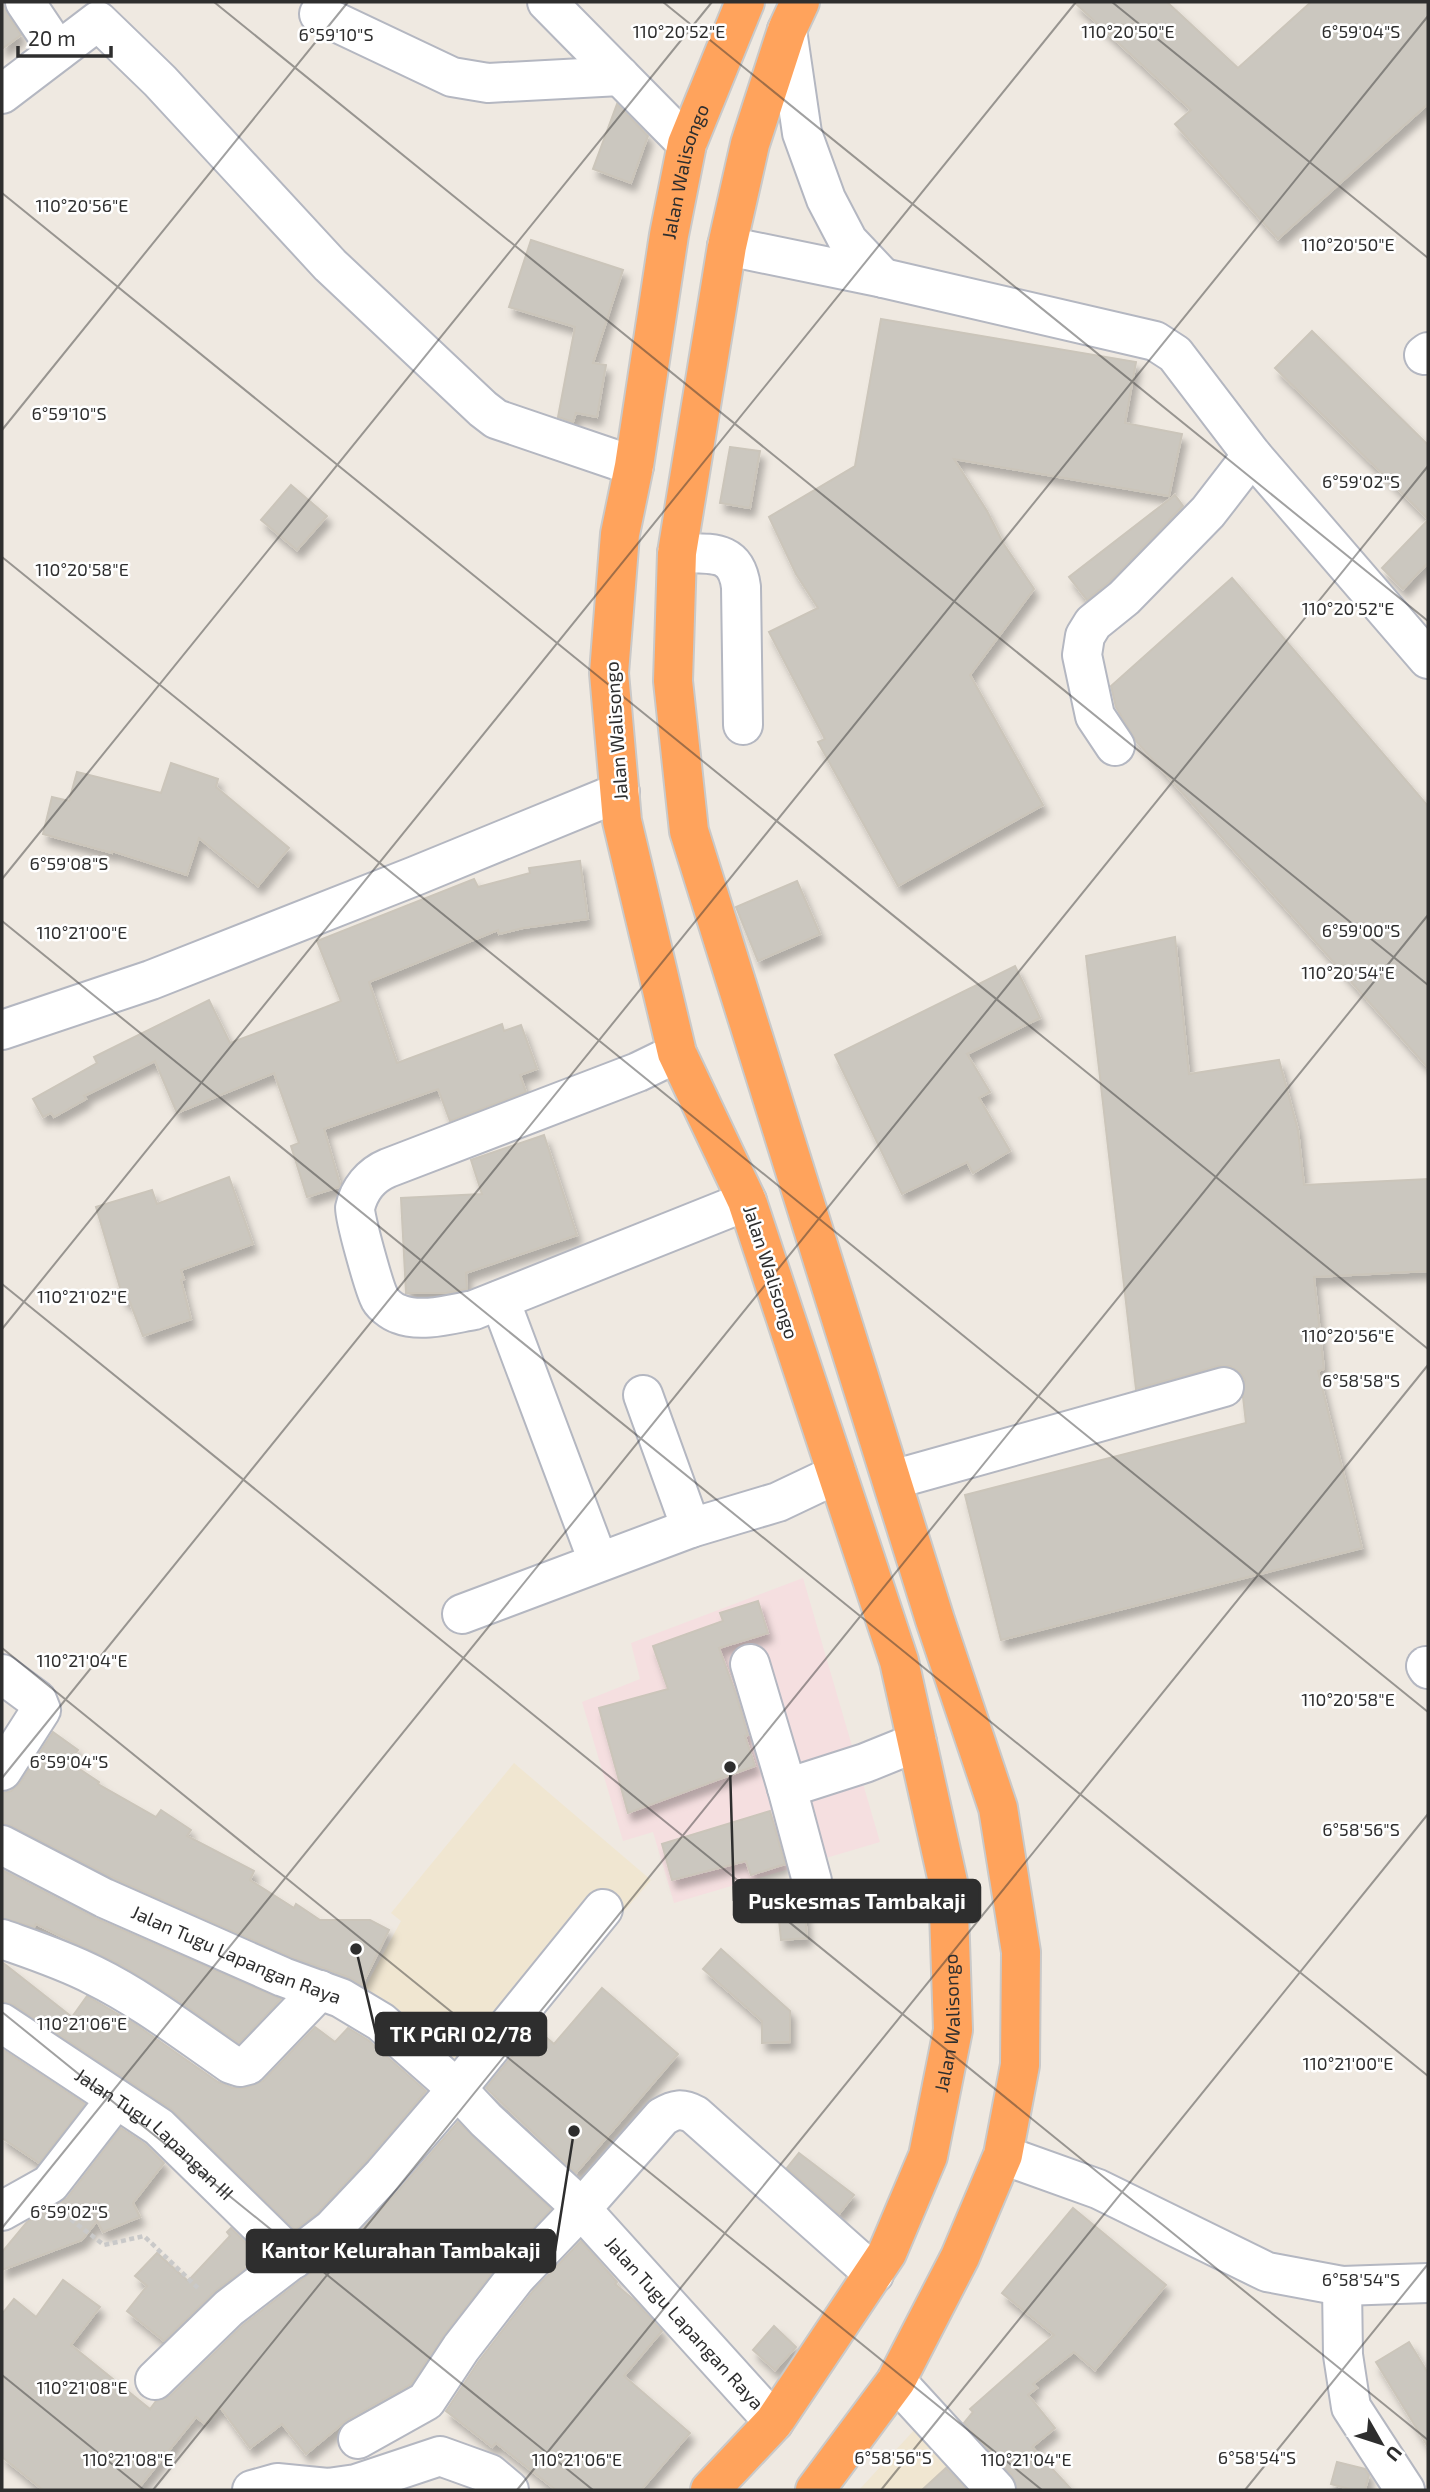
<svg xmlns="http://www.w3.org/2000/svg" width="1430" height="2492" font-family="'Exo 2',sans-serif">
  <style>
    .education { fill: #f0e6d1 }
    .medical { fill: #f5dfe0 }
    .building { fill: #cbc7bf; stroke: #cbc5ba; stroke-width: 2; filter: url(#shadow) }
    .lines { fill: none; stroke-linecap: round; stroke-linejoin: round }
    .minor-casing { stroke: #b4b7c1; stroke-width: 42 }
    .highway-casing { stroke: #c9c9c9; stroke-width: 42 }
    .path { stroke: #c9c9c9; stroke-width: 4.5; stroke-dasharray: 5 3.5; stroke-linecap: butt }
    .minor { stroke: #fff; stroke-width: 38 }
    .highway { stroke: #ffa35c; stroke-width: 38 }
    .ticks { fill: none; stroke: #2e2e2e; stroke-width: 2; stroke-opacity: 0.45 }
    .labels { text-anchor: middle; stroke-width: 5; stroke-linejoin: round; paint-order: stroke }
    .street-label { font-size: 19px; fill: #2e2e2e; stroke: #fff }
    .ticks-label { font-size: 18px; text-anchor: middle; fill: #2e2e2e; stroke: #fff; stroke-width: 5; stroke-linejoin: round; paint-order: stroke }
    .leader { fill: none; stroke: #2e2e2e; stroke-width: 2.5 }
    .callout-dot { fill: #2e2e2e; stroke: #fff; stroke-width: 2.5 }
    .callout { fill: #2e2e2e; stroke: #2e2e2e; stroke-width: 2.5 }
    .callout-label { font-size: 21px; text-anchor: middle; font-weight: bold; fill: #fff }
  </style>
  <defs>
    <filter id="shadow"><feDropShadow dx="4.5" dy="8" stdDeviation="3.5" flood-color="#0004"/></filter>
  </defs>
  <rect width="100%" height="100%" fill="#efe9e1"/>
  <!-- education -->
  <g class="education">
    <path d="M 514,1763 L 651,1880 L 472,2088 L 361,1995 L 401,1921 L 391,1913 Z"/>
    <path d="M 917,2427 L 974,2490 L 859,2490 Z"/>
  </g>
  <!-- medical -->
  <path class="medical" d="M 803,1578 L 880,1842 L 674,1903 L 653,1832 L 623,1841 L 582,1702 L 640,1679 L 631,1643 Z"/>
  <!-- building -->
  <g class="building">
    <path d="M 2,2 L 7,14 L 21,35 L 2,49 Z"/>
    <path d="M 1074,2 L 1167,2 L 1238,68 L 1311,2 L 1428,2 L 1428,104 L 1278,239 L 1175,124 L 1191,110 Z"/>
    <path d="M 617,104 L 648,136 L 631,183 L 593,169 Z"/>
    <path d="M 531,240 L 623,270 L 593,363 L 606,365 L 597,417 L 576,413 L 573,422 L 558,417 L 575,327 L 509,307 Z"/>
    <path d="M 881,319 L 1136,362 L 1125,423 L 1182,434 L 1169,496 L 954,459 L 987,511 L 1003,543 L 1034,589 L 970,675 L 1043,805 L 898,886 L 818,742 L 825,739 L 769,632 L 818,608 L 796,574 L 769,517 L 855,466 Z"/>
    <path d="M 1312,331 L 1428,445 L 1428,519 L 1275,368 Z"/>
    <path d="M 730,447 L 760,451 L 750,508 L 720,503 Z"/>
    <path d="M 291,485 L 327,516 L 297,550 L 261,520 Z"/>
    <path d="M 1175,495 L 1183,506 L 1109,582 L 1087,600 L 1069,577 Z"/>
    <path d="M 1428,520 L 1428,563 L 1403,589 L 1382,568 Z"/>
    <path d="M 1232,578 L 1428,806 L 1428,1068 L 1136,741 L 1116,707 L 1111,686 Z"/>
    <path d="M 171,763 L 218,779 L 216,787 L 289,848 L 258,886 L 199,838 L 187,875 L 112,851 L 112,853 L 43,834 L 52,797 L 69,801 L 77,772 L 161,793 Z"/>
    <path d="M 580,861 L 588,919 L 523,928 L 499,934 L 498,930 L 369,982 L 397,1063 L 502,1024 L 504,1031 L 521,1025 L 537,1069 L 520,1075 L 526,1092 L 450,1121 L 438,1089 L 324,1129 L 340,1184 L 339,1187 L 307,1197 L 291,1146 L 299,1143 L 274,1073 L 177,1113 L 155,1061 L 84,1096 L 86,1099 L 54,1117 L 51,1113 L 43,1117 L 33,1099 L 97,1063 L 94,1057 L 209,1000 L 230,1043 L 326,1007 L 341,1001 L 317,941 L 474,879 L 478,887 L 530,873 L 529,868 Z"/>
    <path d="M 797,881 L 820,934 L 758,961 L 736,907 Z"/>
    <path d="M 1175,937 L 1189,1074 L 1279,1060 L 1298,1130 L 1304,1185 L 1428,1179 L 1428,1271 L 1314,1277 L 1324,1369 L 1318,1371 L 1362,1548 L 1001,1640 L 965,1495 L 1246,1423 L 1243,1397 L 1245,1380 L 1240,1372 L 1230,1366 L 1218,1366 L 1136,1389 L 1086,956 Z"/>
    <path d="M 1015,966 L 1040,1018 L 967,1054 L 990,1092 L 979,1098 L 1010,1151 L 973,1173 L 967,1162 L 902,1194 L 835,1055 Z"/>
    <path d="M 544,1135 L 577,1235 L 466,1273 L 467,1289 L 446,1293 L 406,1293 L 401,1198 L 482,1194 L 471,1160 Z"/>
    <path d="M 229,1177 L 253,1244 L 181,1270 L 184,1279 L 181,1280 L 191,1319 L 143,1336 L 129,1300 L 124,1301 L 96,1207 L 152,1190 L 157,1204 Z"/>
    <path d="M 758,1601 L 768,1633 L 719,1648 L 736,1694 L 748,1735 L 745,1736 L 755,1766 L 628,1813 L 599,1708 L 668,1689 L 653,1646 L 723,1621 L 720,1613 Z"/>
    <path d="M 53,1732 L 78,1750 L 69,1762 L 99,1782 L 98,1784 L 156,1817 L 161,1810 L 191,1830 L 187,1836 L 254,1871 L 250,1880 L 294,1908 L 296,1904 L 320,1920 L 370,1920 L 389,1930 L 362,1985 L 348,1977 L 291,1957 L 113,1878 L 12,1826 L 2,1823 L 2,1793 L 11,1791 L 20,1783 Z"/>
    <path d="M 770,1811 L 785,1864 L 751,1875 L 746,1861 L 672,1880 L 662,1844 Z"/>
    <path d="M 2,1870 L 95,1918 L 281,1999 L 239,2043 L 176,1999 L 121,1965 L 36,1924 L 34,1927 L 2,1918 Z"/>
    <path d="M 792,1888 L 796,1896 L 804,1901 L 807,1938 L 781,1940 L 776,1890 Z"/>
    <path d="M 721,1949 L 790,2011 L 790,2042 L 762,2043 L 762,2021 L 703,1969 Z"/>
    <path d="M 2,1962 L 72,2017 L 87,1996 L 135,2024 L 218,2082 L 233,2088 L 245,2088 L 263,2081 L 315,2027 L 335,2042 L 348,2028 L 368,2040 L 426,2091 L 367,2160 L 317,2213 L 295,2230 L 171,2109 L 14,2005 L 2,2001 Z"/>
    <path d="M 602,1988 L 678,2054 L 576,2173 L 486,2088 L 535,2028 L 554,2044 Z"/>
    <path d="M 2,2049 L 85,2104 L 39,2163 L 2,2138 Z"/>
    <path d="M 458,2122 L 551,2209 L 499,2264 L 444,2335 L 411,2384 L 347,2420 L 306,2454 L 282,2424 L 250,2448 L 220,2407 L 205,2424 L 196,2417 L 137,2490 L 43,2490 L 2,2457 L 2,2314 L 14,2299 L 36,2317 L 63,2280 L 100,2307 L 71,2345 L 150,2409 L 156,2401 L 170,2396 L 243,2325 L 348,2244 L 400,2189 Z"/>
    <path d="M 121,2128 L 145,2144 L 164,2163 L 133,2203 L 140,2217 L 103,2232 L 97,2221 L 82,2240 L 2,2270 L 2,2252 L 27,2222 L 67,2198 Z"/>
    <path d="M 799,2153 L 854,2195 L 839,2214 L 787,2168 Z"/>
    <path d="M 1073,2208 L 1166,2285 L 1095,2370 L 1074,2352 L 1033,2384 L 1037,2388 L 1028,2395 L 1055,2428 L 1032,2447 L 1072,2490 L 1017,2490 L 1012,2475 L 964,2423 L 973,2412 L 970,2409 L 1054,2335 L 1002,2293 Z"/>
    <path d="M 231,2228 L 260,2257 L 214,2292 L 164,2341 L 127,2311 L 147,2286 L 135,2276 L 157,2253 L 188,2281 L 230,2236 L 227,2232 Z"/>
    <path d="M 581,2241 L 617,2282 L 615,2284 L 634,2300 L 662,2331 L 624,2376 L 690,2433 L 641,2490 L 556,2490 L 496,2443 L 492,2447 L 446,2411 L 479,2361 L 533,2291 Z"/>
    <path d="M 774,2326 L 796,2347 L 775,2370 L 753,2350 Z"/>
    <path d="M 1409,2342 L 1428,2373 L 1428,2447 L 1376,2362 Z"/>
    <path d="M 1337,2462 L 1365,2469 L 1369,2475 L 1365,2490 L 1353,2490 L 1331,2484 Z"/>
    <path d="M 946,2468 L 967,2490 L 922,2490 Z"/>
  </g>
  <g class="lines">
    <defs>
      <g id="minor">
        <path d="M 25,2 L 58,51"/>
        <path d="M 547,2 L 687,144"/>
        <path d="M 319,14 L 452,77 L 488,83 L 620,76"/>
        <path d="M 787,30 L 802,133 L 826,199 L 848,241 L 883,278"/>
        <path d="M 2,94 L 98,21 L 160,81 L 330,265 L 483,409 L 496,419 L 634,466"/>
        <path d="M 727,246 L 883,278 L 1155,341 L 1175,354 L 1252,455 L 1428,659"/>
        <path d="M 1424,355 L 1428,352"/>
        <path d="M 677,553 C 710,554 736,548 741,587 L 743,725"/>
        <path d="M 1115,746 L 1095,716 L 1082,655 L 1085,636 L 1093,623 L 1124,598 L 1208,512 L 1252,455"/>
        <path d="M 2,1030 L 151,980 L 415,876 L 620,792"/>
        <path d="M 677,1053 L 638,1072 L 388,1168 C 371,1175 359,1190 355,1208 C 354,1216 374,1287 379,1297 C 381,1303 392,1312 399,1314 C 421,1323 451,1314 474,1310 L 747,1201"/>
        <path d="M 500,1300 L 598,1561"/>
        <path d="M 643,1395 L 691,1528 L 778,1502 L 837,1474"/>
        <path d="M 892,1480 L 1224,1387"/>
        <path d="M 462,1614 L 691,1528"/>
        <path d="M 750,1664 L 787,1788 L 865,1763 L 917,1742"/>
        <path d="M 1426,1666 L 1428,1669"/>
        <path d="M 2,1674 L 37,1700 L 41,1710 L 2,1771"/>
        <path d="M 787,1788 L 812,1881"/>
        <path id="s1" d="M 2,1845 L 104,1898 L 283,1977 L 341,1998 L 381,2022 L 457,2089 L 486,2120 L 573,2200 L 774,2422"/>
        <path d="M 2,1939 C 33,1950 64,1960 93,1975 C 142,1999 186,2033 231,2064 L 240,2067 L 248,2065 L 320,1990"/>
        <path id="s2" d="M 2,2023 L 159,2127 L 294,2259"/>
        <path d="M 1003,2155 L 1098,2189 L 1267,2272 L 1342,2286 L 1428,2283"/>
        <path d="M 2,2211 L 50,2184 L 116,2099"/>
        <path d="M 1342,2286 L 1343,2355 L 1351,2407 L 1405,2490"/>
        <path d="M 155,2380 L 229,2308 L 332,2229 L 383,2175 L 457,2089 L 603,1909"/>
        <path d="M 896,2381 L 996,2490"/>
        <path d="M 358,2439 L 426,2401 L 461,2348 L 516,2277 L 581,2209 L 662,2117 C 675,2109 682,2108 695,2115 L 874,2274"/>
        <path d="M 252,2490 L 277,2483 L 328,2488 L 356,2484 L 440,2456 L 490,2474 L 509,2490"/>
      </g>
      <g id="highway">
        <path d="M 800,2 L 787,30 L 750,144 L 727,246 L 677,553 L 673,681 L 689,831 L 935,1620 L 998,1808 L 1021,1952 L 1020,2065 L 1003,2155 L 960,2257 L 896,2381 L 815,2490"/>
        <path id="s3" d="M 710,2490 L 774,2422 L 887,2253 L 928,2156 L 953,2030 L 948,1882 L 899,1661 L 747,1201 L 677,1053 L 622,821 L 609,673 L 620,534 L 634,466 L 669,235 L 687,144 L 745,2"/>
      </g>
    </defs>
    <!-- minor casing -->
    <use href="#minor" class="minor-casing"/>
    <!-- highway casing -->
    <use href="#highway" class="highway-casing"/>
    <!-- path -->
    <path class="path" d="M 64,2214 L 104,2245 L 144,2236 L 200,2290"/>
    <!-- minor -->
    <use href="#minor" class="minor"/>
    <!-- highway -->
    <use href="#highway" class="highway"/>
  </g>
  <!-- ticks -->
  <path class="ticks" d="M 214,2 L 1428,985M 663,2 L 1428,621M 1112,2 L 1428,258M 2,193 L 1428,1349M 2,430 L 348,2M 2,557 L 1428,1712M 2,879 L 712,2M 2,921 L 1428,2076M 2,1284 L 1428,2440M 2,1329 L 1076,2M 2,1648 L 1042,2490M 2,1778 L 1428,16M 2,2012 L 593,2490M 2,2228 L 1428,466M 2,2375 L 144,2490M 153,2490 L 1428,915M 517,2490 L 1428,1365M 881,2490 L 1428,1814M 1245,2490 L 1428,2264"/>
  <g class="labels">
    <!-- street labels -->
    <g class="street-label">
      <text dy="7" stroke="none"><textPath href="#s3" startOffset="2448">Jalan Walisongo</textPath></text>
      <text transform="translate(616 731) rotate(-94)" y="7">Jalan Walisongo</text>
      <text transform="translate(771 1272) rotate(72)" y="7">Jalan Walisongo</text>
      <text dy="7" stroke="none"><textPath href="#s1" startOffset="259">Jalan Tugu Lapangan Raya</textPath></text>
      <text dy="7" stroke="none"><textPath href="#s3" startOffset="537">Jalan Walisongo</textPath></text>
      <text dy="7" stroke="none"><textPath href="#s2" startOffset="189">Jalan Tugu Lapangan III</textPath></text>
      <text dy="7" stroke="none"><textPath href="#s1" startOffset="847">Jalan Tugu Lapangan Raya</textPath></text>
    </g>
  </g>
  <g class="ticks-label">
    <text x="679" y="38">110°20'52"E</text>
    <text x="1128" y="38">110°20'50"E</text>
    <text x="1361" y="38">6°59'04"S</text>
    <text x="336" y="41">6°59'10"S</text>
    <text x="82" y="212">110°20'56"E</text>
    <text x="1348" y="251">110°20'50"E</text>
    <text x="69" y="420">6°59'10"S</text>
    <text x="1361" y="488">6°59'02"S</text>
    <text x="82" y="576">110°20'58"E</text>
    <text x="1348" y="615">110°20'52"E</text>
    <text x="69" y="870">6°59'08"S</text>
    <text x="1361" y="937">6°59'00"S</text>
    <text x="82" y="939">110°21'00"E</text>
    <text x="1348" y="979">110°20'54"E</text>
    <text x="82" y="1303">110°21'02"E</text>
    <text x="1348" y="1342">110°20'56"E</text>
    <text x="1361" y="1387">6°58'58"S</text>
    <text x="82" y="1667">110°21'04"E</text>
    <text x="1348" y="1706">110°20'58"E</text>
    <text x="69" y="1768">6°59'04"S</text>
    <text x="1361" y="1836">6°58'56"S</text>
    <text x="82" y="2030">110°21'06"E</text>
    <text x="1348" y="2070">110°21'00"E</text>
    <text x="69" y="2218">6°59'02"S</text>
    <text x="1361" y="2286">6°58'54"S</text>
    <text x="82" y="2394">110°21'08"E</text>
    <text x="893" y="2464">6°58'56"S</text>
    <text x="1257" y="2464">6°58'54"S</text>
    <text x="128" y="2466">110°21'08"E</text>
    <text x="577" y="2466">110°21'06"E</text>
    <text x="1026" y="2466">110°21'04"E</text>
  </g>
  <!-- callouts -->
  <path class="leader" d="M730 1767L734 1901M356 1949L376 2034M574 2131L555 2251"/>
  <g class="callout-dot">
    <circle cx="730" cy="1767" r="7"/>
    <circle cx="356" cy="1949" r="7"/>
    <circle cx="574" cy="2131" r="7"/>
  </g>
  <g class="callout">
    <rect x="734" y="1880" width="246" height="42" rx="7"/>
    <rect x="376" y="2013" width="170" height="42" rx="7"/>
    <rect x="247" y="2230" width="308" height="42" rx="7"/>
  </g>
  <g class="callout-label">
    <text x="857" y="1909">Puskesmas Tambakaji</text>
    <text x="461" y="2042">TK PGRI 02/78</text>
    <text x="401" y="2258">Kantor Kelurahan Tambakaji</text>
  </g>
  <!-- border -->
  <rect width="1430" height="2492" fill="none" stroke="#2e2e2e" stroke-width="7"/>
  <!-- north arrow -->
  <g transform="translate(1381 2443) rotate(129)" stroke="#ffffff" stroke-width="5" paint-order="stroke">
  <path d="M0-5L12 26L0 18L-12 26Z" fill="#2e2e2e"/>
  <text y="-10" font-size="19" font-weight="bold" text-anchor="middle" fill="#2e2e2e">U</text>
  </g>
  <!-- scale -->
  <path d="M18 46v10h93v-10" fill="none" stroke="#2e2e2e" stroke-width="3.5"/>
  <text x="28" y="46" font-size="21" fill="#2e2e2e" stroke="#ffffff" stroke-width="5" paint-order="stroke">20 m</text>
</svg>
